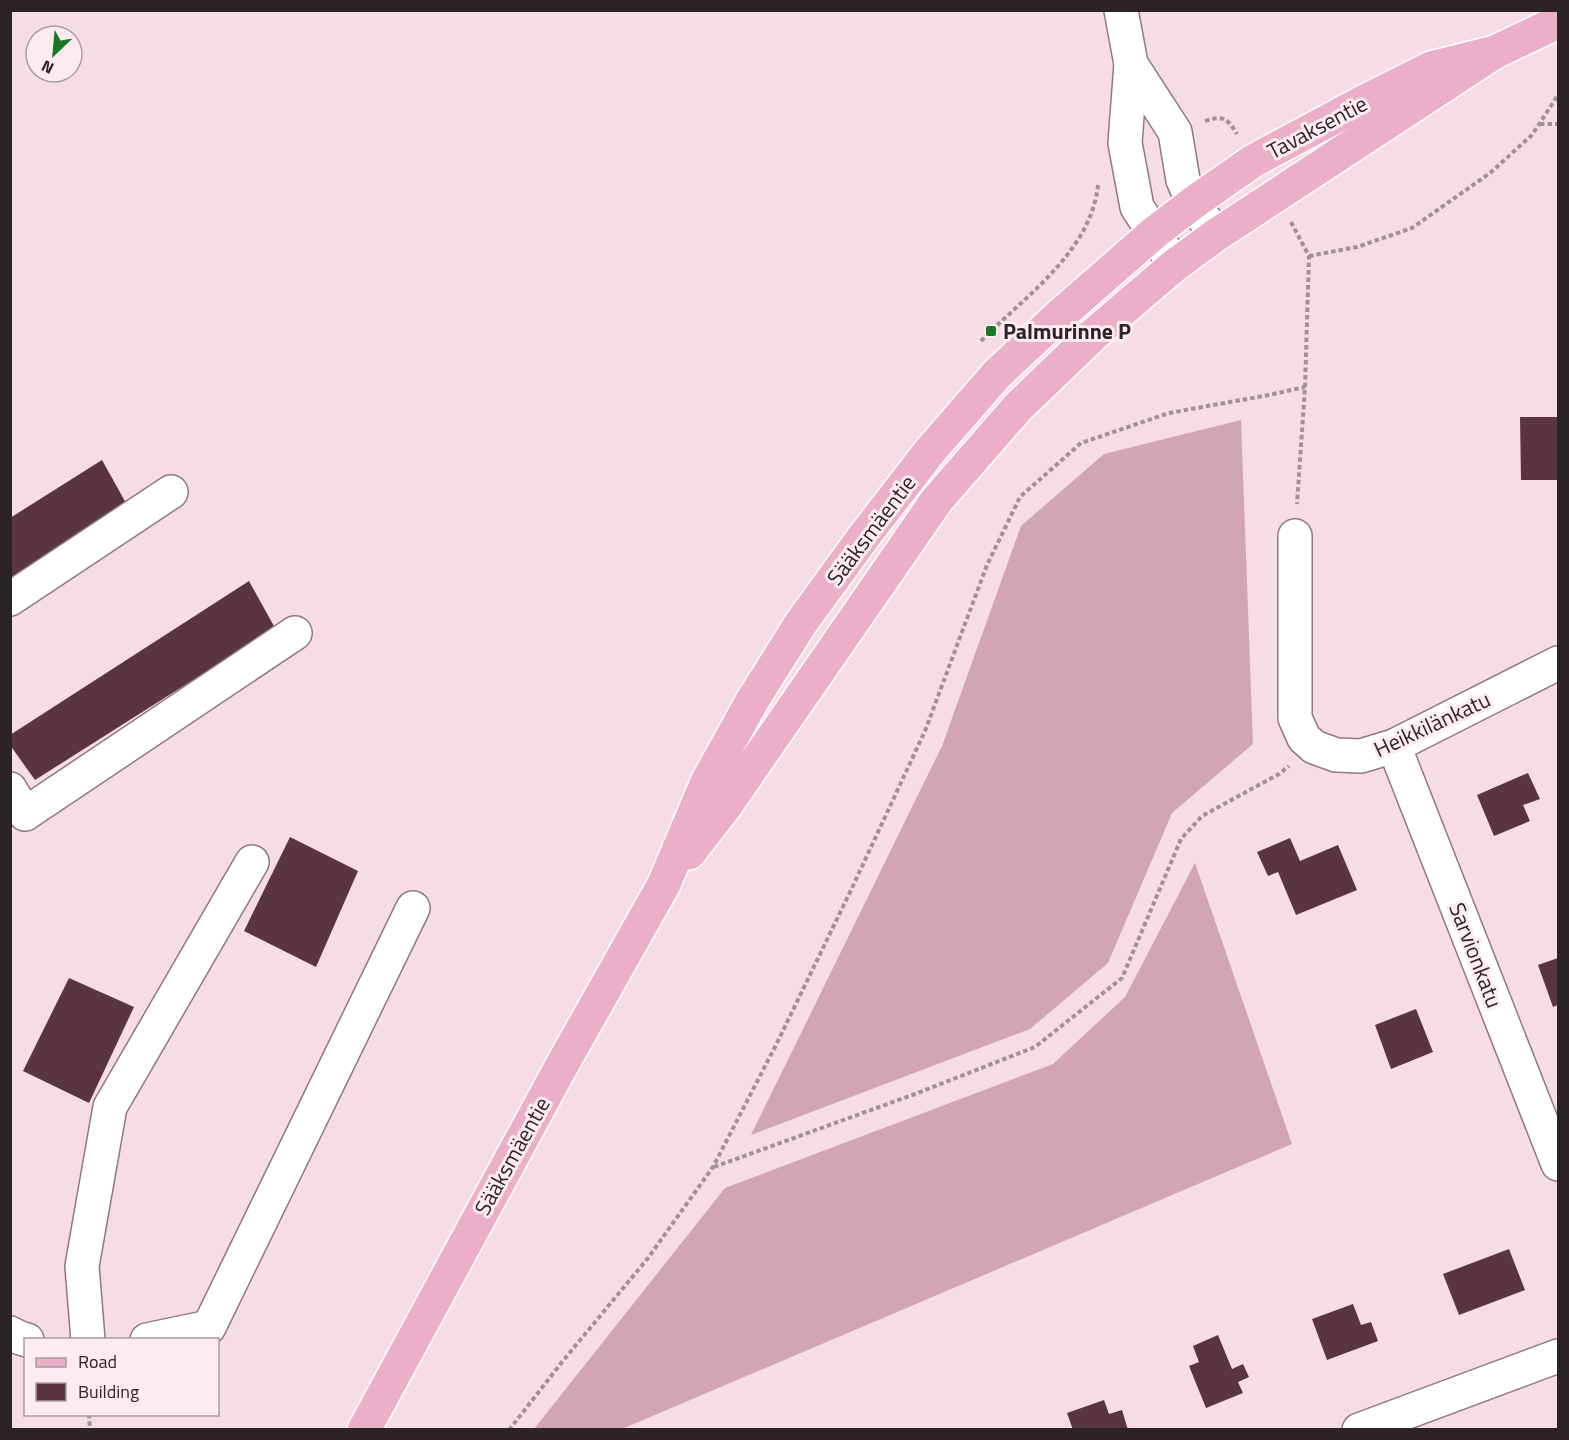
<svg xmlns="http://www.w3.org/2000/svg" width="1569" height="1440" font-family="'Titillium Web',sans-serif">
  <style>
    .forest { fill: #d1a5b5 }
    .building { fill: #593543 }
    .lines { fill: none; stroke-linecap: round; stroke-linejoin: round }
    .minor-casing { stroke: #907881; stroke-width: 36 }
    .major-casing { stroke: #fff; stroke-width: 36 }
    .path { stroke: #a39097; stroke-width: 4; stroke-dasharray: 4.5 3; stroke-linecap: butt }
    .minor { stroke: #fff; stroke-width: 33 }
    .major { stroke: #ebafc8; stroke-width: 33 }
    .poi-dot { fill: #1a7726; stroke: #fcecf2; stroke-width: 2 }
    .labels { text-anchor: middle; stroke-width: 6; stroke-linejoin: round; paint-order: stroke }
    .street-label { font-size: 22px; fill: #2c2326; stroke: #fcecf2 }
    .poi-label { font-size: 22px; font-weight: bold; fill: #2c2326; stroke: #fcecf2; text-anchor: start }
  </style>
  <rect width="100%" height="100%" fill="#f6dce5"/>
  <!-- forest -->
  <g class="forest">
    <path d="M 1241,420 L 1253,744 L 1172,813 L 1108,963 L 1030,1029 L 751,1135 L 942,746 L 1021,526 L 1104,454 Z"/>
    <path d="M 1195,863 L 1292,1144 L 622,1429 L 534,1429 L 725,1188 L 1053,1064 L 1125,997 Z"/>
  </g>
  <!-- building -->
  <g class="building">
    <path d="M 1520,417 L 1558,417 L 1558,480 L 1521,480 Z"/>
    <path d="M 102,460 L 126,503 L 10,579 L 10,518 Z"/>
    <path d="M 249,581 L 275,628 L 35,780 L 10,745 L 10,735 Z"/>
    <path d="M 1528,773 L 1540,799 L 1523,805 L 1530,821 L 1494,836 L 1477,795 Z"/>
    <path d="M 290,837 L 358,871 L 316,967 L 244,931 Z"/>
    <path d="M 1290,838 L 1300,861 L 1338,845 L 1357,890 L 1296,915 L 1278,872 L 1268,876 L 1257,852 Z"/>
    <path d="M 1558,958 L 1558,1005 L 1553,1007 L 1538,965 Z"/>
    <path d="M 69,978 L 134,1007 L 89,1103 L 23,1071 Z"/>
    <path d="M 1416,1009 L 1433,1052 L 1391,1069 L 1375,1025 Z"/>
    <path d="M 1509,1249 L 1525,1290 L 1459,1315 L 1443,1274 Z"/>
    <path d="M 1353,1304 L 1361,1325 L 1371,1322 L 1378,1341 L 1327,1360 L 1312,1319 Z"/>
    <path d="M 1218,1335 L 1232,1369 L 1243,1364 L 1249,1377 L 1238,1382 L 1243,1393 L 1206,1408 L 1189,1366 L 1199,1362 L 1193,1346 Z"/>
    <path d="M 1104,1400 L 1109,1414 L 1122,1410 L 1128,1430 L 1073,1430 L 1067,1413 Z"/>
  </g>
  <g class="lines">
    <defs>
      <g id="minor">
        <path d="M 1121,10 L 1131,64 L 1125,143 L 1137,207 L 1175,265"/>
        <path d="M 1131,64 L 1175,132 L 1183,180 L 1193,203 L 1216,235"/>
        <path d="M 1295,536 L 1295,718 L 1304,738 L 1314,747 L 1336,755 L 1361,756 L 1394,746 L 1558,663"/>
        <path d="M 10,599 L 171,492"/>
        <path d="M 1394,746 L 1558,1164"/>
        <path d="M 10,789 L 25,814 L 295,633"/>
        <path d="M 10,1333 L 20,1338 L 27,1340"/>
        <path d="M 88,1340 L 82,1266 L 110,1107 L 252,862"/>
        <path d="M 147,1340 L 209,1327 L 413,908"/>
        <path d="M 1359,1430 L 1558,1356"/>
      </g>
      <g id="major">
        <path d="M 689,853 L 724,808 L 937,500 L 1018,407 L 1093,335 L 1175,265 L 1216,235 L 1495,52 L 1558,22"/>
        <path d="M 364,1430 L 562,1065 L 664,884 L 707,782 L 752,701 L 801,623 L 865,535 L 930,451 L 997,374 L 1059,316 L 1154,233 L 1193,203 L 1253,161 L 1363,102 L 1431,68 L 1495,52"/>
      </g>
    </defs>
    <!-- minor casing -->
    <use href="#minor" class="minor-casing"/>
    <!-- major casing -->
    <use href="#major" class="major-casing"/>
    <!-- path -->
    <g class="path">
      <path d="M 1205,121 C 1224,115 1227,118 1237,134"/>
      <path d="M 1540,124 L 1558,124"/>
      <path d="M 1291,222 L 1309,256 L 1305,387 L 1297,504"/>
      <path d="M 1309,256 L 1357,247 L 1412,228 L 1490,173 L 1532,135 L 1558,95"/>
      <path d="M 981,341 C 1025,296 1091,252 1098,185"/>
      <path d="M 714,1167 L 915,1094 L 1035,1047 L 1122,978 L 1181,839 L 1202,816 L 1279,774 L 1289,766"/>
      <path d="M 89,1414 L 90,1430"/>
      <path d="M 509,1430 L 562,1362 L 648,1258 L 713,1167 L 776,1045 L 852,888 L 925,731 L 987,565 L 1020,497 L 1081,443 L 1169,413 L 1269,395 L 1305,387"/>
    </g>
    <!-- minor -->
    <use href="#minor" class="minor"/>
    <!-- major -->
    <use href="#major" class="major"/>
  </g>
  <!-- markers -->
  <rect class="poi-dot" x="985" y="325" width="12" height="12" rx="3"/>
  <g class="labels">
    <!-- street labels -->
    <g class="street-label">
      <text transform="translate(1317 127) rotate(-28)" y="8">Tavaksentie</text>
      <text transform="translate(871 530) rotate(-53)" y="8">Sääksmäentie</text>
      <text transform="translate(1432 724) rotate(-25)" y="8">Heikkilänkatu</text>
      <text transform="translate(1476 955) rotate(69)" y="8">Sarvionkatu</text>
      <text transform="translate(512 1156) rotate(-61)" y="8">Sääksmäentie</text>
    </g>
    <!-- poi labels -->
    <g class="poi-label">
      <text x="1003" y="339">Palmurinne P</text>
    </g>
  </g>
  <!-- border -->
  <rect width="1569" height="1440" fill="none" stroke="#2c2326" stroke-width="24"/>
  <!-- legend -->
  <rect x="24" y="1338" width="195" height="78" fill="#fcecf2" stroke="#a99ca0" stroke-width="1.5"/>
  <rect x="36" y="1358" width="30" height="9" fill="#ebafc8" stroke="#a99ca0" stroke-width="1.5"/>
  <text x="78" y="1368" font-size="18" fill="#2c2326">Road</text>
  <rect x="36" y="1383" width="30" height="18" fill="#593543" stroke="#a99ca0" stroke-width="1.5"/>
  <text x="78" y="1398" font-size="18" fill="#2c2326">Building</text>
  <!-- north arrow -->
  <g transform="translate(54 54) rotate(206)"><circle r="28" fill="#fcecf2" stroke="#a99ca0" stroke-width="1.5"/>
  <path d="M0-4.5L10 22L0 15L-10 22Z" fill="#1a7726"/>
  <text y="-9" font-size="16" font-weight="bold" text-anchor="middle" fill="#2c2326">N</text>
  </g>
</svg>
